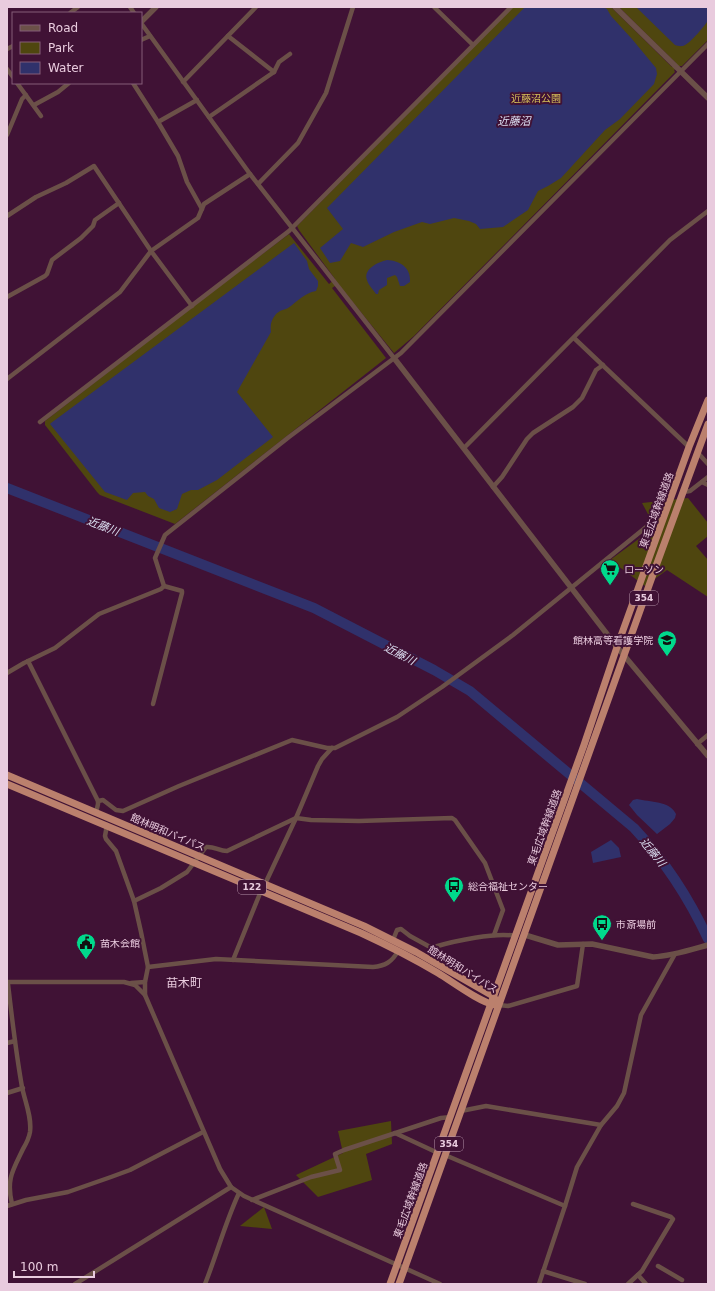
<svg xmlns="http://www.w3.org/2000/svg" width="715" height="1291" font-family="'DejaVu Sans','Noto Sans JP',sans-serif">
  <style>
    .green { fill: #4f460f }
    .water { fill: #30316b }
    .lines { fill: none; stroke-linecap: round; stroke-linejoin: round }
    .river { stroke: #30316b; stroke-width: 10 }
    .minor { stroke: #6b5048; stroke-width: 4.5 }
    .tertiary { stroke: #6b5048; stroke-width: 5.5 }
    .trunk { stroke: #bb806d; stroke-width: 7 }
    .labels { text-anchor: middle; stroke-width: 4; stroke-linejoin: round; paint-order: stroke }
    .shield { fill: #401235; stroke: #b694ab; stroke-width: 1 }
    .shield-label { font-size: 9px; font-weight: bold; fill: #e9cbde }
    .park-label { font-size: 10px; fill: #d6c259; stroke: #401235 }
    .street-label { font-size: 10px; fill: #e9cbde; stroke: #401235 }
    .poi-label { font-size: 10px; fill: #e9cbde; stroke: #401235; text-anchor: start }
    .water-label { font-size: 11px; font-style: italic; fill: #dde0f3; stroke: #401235 }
    .quarter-label { font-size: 12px; fill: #e9cbde; stroke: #401235 }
  </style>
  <rect width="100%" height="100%" fill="#401235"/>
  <!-- green -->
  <g class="green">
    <path d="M 513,7 L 611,7 L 672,67 L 676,63 L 619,7 L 708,7 L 708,40 L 682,66 L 679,66 L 674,70 L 675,72 L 414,336 L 394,353 L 338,284 L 332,288 L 386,358 L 175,524 L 100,495 L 97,492 L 45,425 L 45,421 L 192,307 L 289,234 L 329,284 L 335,279 L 299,230 L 297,226 Z"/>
    <path d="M 688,498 L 708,523 L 708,536 L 696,546 L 708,560 L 708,597 L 667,570 L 645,586 L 610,560 L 655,527 L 642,503 Z"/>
    <path d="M 391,1121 L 392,1144 L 366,1154 L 372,1180 L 318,1197 L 296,1175 L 343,1153 L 338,1131 Z"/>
    <path d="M 264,1207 L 272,1229 L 240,1226 Z"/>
  </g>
  <!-- water -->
  <g class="water">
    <path d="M 525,7 L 603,7 L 607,9 L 611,16 L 632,39 L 656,68 L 657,74 L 654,84 L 620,119 L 605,130 L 561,178 L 548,186 L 538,191 L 528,210 L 503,227 L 480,229 L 476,224 L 469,221 L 454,218 L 430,224 L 422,222 L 394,232 L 363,247 L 351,243 L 340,261 L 330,263 L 320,248 L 343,229 L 327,208 Z"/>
    <path d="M 636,7 L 708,7 C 708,11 709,16 708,20 C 706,25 690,43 685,45 C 682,47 678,46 675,45 Z"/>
    <path d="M 294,243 L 307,261 L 309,269 L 318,281 L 318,286 L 316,291 C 304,293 297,302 288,308 C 284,310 280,310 276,314 C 271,320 270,325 271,332 L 237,392 L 273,437 L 217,480 L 198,490 L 191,490 L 182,494 L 177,509 L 170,512 L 159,508 L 154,499 L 148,496 L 145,492 L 133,493 L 127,500 L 105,492 L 50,424 L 51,423 Z"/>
    <path d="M 387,260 C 400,261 411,267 410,282 L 404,286 L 400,286 L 397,277 L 395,275 L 387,278 L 387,285 L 379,290 L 378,294 L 376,294 C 373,289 368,285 367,280 C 363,269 378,262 387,260 Z"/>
    <path d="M 637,799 C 650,802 670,801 676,814 L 675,818 L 670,824 L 657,834 L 637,815 L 629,805 L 633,800 Z"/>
    <path d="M 611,840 L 619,848 L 621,857 L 593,863 L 591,852 Z"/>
  </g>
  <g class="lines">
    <!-- river -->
    <path class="river" d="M 7,488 L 314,608 L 434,670 L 470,691 L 634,828 C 665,861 689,898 708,939"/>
    <!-- minor -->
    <g class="minor">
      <path d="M 130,7 L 134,13"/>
      <path d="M 434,7 L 473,45"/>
      <path d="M 70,13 L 78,7"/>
      <path d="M 141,23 L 250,174 L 394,358"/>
      <path d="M 228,36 L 274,72"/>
      <path d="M 141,40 L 150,36"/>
      <path d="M 7,49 L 13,46"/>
      <path d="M 7,69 L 13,77"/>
      <path d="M 183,82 L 256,7"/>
      <path d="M 17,83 L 41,116"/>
      <path d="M 133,83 L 158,122 L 178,156 L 187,182 L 202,209"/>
      <path d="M 34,105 L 58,92 L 69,83"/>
      <path d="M 209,117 L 274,72 L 279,62 L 290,54"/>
      <path d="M 158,122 L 197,100"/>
      <path d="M 7,135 L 22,99 L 26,95"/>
      <path d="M 258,184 L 298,143 L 326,93 L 353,7"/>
      <path d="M 7,216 L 36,197 L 66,183 L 94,166 L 151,251 L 192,306"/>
      <path d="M 7,297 L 45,276 L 47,274 L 52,260 L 81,238 L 93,226 L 95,220 L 119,203"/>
      <path d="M 574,338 L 689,447"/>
      <path d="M 7,379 L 120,292 L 151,251 L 198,218 L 204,204 L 250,174"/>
      <path d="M 40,422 L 289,231 L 511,7"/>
      <path d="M 464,448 L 670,240 L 708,211"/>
      <path d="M 698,453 L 708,464"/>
      <path d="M 702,482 L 708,485"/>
      <path d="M 493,487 L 502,477 L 527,439 L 533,433 L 573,407 L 582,398 L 596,370 L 603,365"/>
      <path d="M 683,492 L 690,491 L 708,477"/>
      <path d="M 28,661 L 98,801 L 98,804 L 96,813"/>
      <path d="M 7,673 L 24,663 L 55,648 L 99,614 L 161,589 L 164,586 L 155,558 L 165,535 L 289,437 L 401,353 L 708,44"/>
      <path d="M 153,704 L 182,593 L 182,591 L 164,586"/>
      <path d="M 697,744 L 708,735"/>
      <path d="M 98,801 L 103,800 L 116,810 L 123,811 L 179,786 L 292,740 L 327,748 L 335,748 L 397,717 L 442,687 L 513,635 L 661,515 L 665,515"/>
      <path d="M 107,825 L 105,836 L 106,839 L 116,851 L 134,901 L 141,932 L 148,967 L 145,982 L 145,995"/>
      <path d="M 265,884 L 296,818 L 318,766 L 322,759 L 332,748"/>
      <path d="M 134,901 L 161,888 L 187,872 L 206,847 C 214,846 219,851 227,851 L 296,818 L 311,820 L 359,821 L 452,818 L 455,820 L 485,863 L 503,910 L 494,935"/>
      <path d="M 393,940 L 397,930 L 401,929 L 410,936 L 430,947 L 434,947 C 454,941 496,932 515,936"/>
      <path d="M 233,960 L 261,891"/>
      <path d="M 148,967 L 216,959 L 373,967 C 385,966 392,962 398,951"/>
      <path d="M 7,982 L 124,982 L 135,985 L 145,995 L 220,1169 L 231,1187 L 244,1196 L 440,1284"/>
      <path d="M 7,983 L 8,984 C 12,1019 16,1053 22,1087 C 25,1102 32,1117 30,1132 C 29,1138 26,1144 23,1149 C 13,1170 6,1179 12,1204"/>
      <path d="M 131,983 L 145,982"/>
      <path d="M 499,1005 L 508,1006 L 577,986 L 583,944"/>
      <path d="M 7,1043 L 15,1041"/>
      <path d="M 7,1093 L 23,1088"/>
      <path d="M 461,1111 L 486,1106 L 601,1125"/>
      <path d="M 395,1133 L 438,1153"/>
      <path d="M 445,1155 L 565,1206"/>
      <path d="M 252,1200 L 311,1177 L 340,1170 L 335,1154 L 344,1150 L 441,1118 L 451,1117"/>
      <path d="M 7,1206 L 26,1200 L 68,1192 L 111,1177 L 130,1170 L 203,1132"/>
      <path d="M 658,1266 L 682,1280"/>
      <path d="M 543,1271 L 585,1284"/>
      <path d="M 638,1275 L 646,1284"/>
      <path d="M 75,1284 L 231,1187"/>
      <path d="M 205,1284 C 217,1254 225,1223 239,1193"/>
      <path d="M 539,1284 L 565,1206 L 577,1167 L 601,1125 L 617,1106 L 624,1093 L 641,1015 L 675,954"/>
      <path d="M 628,1284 L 642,1271 L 673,1219 L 671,1217 L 633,1204"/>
    </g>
    <!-- tertiary -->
    <g class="tertiary">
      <path d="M 615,7 L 708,98"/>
      <path d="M 141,22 L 156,7"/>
      <path d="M 394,358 L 617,647 L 708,756"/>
      <path d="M 525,935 L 558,945 L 592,944 L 653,957 C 672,956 690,950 708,945"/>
    </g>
    <!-- trunk -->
    <g class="trunk">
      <path d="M 7,775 L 364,926 L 416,952 L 493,996 L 496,1000"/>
      <path d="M 7,784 L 361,933 C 387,945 413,958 438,973 C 453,982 479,1002 495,1005"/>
      <path d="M 390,1284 L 584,745 L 617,647 L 689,447 L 708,400"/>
      <path d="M 399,1284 L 656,566 L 708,424"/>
    </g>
  </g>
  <!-- icons -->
  <defs>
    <symbol id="supermarket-pin" viewBox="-11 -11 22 30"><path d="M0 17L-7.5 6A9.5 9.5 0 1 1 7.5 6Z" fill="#00d98c" stroke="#401235"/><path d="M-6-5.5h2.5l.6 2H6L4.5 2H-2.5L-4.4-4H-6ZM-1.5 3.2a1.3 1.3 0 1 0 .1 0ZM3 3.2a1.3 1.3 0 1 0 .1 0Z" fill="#111"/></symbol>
    <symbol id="school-pin" viewBox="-11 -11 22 30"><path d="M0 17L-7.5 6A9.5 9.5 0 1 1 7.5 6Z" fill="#00d98c" stroke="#401235"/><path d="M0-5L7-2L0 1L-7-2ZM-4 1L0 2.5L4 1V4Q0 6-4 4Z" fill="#111"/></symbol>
    <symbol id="bus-pin" viewBox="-11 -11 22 30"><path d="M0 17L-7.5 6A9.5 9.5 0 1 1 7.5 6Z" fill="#00d98c" stroke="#401235"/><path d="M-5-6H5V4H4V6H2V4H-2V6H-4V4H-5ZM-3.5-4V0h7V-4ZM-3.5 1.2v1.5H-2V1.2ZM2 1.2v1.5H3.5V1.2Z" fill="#111"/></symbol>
    <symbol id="civic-pin" viewBox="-11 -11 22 30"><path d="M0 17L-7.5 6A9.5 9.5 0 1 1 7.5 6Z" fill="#00d98c" stroke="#401235"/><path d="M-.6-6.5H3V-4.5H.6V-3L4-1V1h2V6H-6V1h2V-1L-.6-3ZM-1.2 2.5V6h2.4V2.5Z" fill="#111"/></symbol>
  </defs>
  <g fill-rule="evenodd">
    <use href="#supermarket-pin" x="599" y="558" width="22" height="30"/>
    <use href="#school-pin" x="656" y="629" width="22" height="30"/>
    <use href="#bus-pin" x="443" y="875" width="22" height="30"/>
    <use href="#bus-pin" x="591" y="913" width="22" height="30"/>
    <use href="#civic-pin" x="75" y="932" width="22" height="30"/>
  </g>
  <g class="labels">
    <!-- shield labels -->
    <g class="shield">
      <rect x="630" y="591" width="28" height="14" rx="3"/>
      <rect x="238" y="880" width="28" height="14" rx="3"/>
      <rect x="435" y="1137" width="28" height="14" rx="3"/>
    </g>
    <g class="shield-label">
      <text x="644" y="601">354</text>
      <text x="252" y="890">122</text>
      <text x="449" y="1147">354</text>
    </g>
    <!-- park labels -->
    <g class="park-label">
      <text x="536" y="102">近藤沼公園</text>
    </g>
    <!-- street labels -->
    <g class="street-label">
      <text transform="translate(656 510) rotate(-70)" y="4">東毛広域幹線道路</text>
      <text transform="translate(544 827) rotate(-70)" y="4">東毛広域幹線道路</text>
      <text transform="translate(168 832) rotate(23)" y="4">館林明和バイパス</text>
      <text transform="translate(463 969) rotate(32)" y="4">館林明和バイパス</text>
      <text transform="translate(410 1200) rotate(-70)" y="4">東毛広域幹線道路</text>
    </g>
    <!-- poi labels -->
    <g class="poi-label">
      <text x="624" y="573">ローソン</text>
      <text x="653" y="644" text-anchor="end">館林高等看護学院</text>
      <text x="468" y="890">総合福祉センター</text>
      <text x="616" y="928">市斎場前</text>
      <text x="100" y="947">苗木会館</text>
    </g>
    <!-- water labels -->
    <g class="water-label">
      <text x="514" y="125">近藤沼</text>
      <text transform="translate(103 526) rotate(21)" y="4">近藤川</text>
      <text transform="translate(400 654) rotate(28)" y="4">近藤川</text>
      <text transform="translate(653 852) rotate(51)" y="4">近藤川</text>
    </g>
    <!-- quarter labels -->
    <g class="quarter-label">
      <text x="184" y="987">苗木町</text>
    </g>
  </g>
  <!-- border -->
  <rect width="715" height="1291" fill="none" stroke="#e9cbde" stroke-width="16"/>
  <!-- legend -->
  <rect x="12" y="12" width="130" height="72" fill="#401235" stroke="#845c79"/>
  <rect x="20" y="25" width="20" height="6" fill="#6b5048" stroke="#845c79"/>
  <text x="48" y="32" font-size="12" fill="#e9cbde">Road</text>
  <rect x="20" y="42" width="20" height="12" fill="#4f460f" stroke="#845c79"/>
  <text x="48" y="52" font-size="12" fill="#e9cbde">Park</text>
  <rect x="20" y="62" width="20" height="12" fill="#30316b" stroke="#845c79"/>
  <text x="48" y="72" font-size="12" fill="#e9cbde">Water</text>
  <!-- scale -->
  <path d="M14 1271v6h80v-6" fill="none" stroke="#e9cbde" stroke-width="2"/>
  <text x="20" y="1271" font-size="12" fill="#e9cbde" stroke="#401235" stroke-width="3" paint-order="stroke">100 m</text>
</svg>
